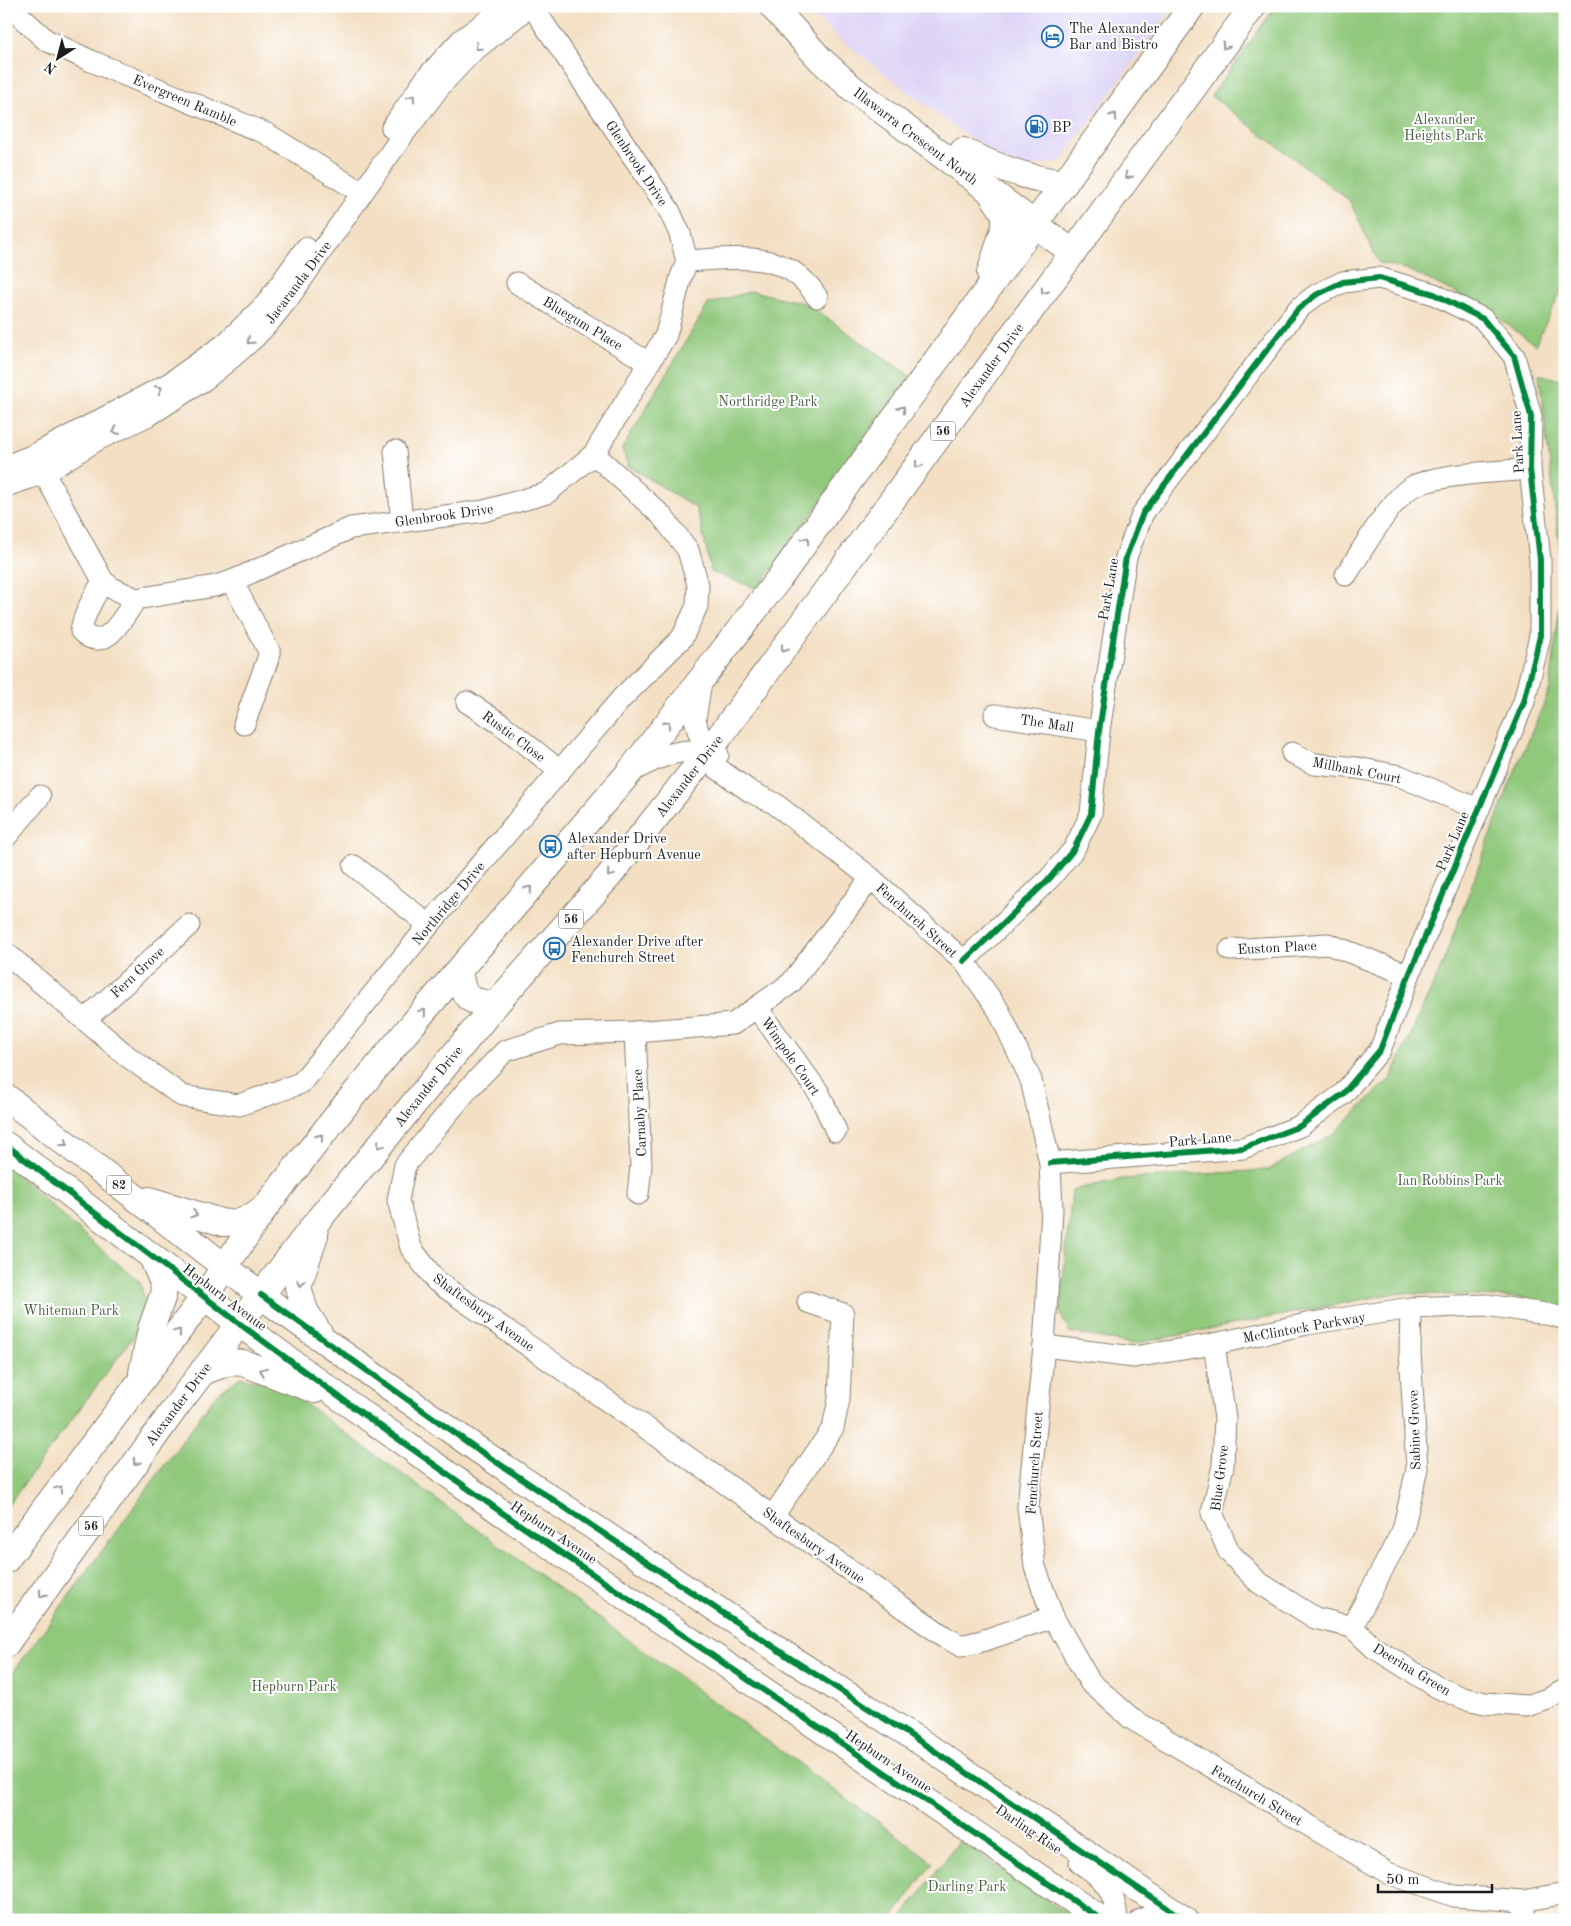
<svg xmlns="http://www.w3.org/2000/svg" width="1571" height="1926" font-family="'Old Standard TT',serif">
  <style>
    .built { fill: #ded5f6 }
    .green { fill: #90c87c; stroke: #56724c }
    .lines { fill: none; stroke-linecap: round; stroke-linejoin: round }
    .minor-casing { stroke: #887e70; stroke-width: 23 }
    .major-casing { stroke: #887e70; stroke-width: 28 }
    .minor { stroke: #fff; stroke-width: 21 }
    .major { stroke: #fff; stroke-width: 26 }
    .cycleway-casing { stroke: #fff; stroke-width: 9 }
    .cycleway { stroke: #00873e; stroke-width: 6 }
    .oneway { stroke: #999 }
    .labels { text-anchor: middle; stroke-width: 4; stroke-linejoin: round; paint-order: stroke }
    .shield { fill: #fff; stroke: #606060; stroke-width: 1 }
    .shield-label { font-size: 12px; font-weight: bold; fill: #1c1c1c }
    .poi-label { font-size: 14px; fill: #1c1c1c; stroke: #fff; text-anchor: start }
    .street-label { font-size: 14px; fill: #1c1c1c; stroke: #fff }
    .park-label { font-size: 14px; fill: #4a6142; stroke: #fff }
  </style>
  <rect width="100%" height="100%" fill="#fff"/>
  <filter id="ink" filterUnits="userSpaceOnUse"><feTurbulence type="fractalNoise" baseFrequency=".02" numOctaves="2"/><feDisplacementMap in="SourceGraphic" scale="10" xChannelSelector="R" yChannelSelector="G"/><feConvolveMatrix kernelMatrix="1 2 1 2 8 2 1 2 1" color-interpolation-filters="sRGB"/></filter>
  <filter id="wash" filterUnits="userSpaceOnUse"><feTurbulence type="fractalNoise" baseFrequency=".0096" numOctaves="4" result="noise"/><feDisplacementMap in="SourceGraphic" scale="20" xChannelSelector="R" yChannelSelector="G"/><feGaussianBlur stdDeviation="1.12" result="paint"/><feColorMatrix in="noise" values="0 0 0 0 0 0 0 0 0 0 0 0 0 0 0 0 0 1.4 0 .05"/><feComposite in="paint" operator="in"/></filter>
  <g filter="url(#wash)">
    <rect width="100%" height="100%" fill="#f3dfc3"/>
    <!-- built -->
    <path class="built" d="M 803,6 L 1174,6 L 1061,161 L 1026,168 L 1002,159 L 947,122 L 840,39 Z"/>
    <!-- green -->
    <g class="green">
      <path d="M 1276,6 L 1565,6 L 1565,283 L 1535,345 L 1481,305 L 1406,269 L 1379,263 L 1349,200 L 1211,96 Z"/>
      <path d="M 752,291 L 807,304 L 910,376 L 758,589 L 711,572 L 701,524 L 695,507 L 628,466 L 622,449 L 708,304 Z"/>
      <path d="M 1539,374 L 1565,381 L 1565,1309 L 1521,1298 L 1396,1293 L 1133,1344 L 1069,1332 L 1060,1312 L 1072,1190 L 1122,1179 L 1267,1170 L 1333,1134 L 1391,1078 L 1442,965 L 1508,788 L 1550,689 L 1563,575 Z"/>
      <path d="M 6,1165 L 92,1242 L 140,1282 L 146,1305 L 136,1333 L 6,1508 Z"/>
      <path d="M 240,1377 L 281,1386 L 933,1862 L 891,1920 L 6,1920 L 6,1682 L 215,1396 Z"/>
      <path d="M 959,1841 L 1071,1916 L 1071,1920 L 900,1920 Z"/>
    </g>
  </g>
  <g filter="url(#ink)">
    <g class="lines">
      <defs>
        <g id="minor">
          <path d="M 9,6 L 46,40 L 91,61 L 267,134 L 362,193"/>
          <path d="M 392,128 L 427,77 L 461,40 L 502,10"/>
          <path d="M 687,261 C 725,259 776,250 805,282 C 810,286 813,292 817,297"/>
          <path d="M 517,283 L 649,363"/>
          <path d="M 395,451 L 402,521"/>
          <path d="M 34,455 L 103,581 L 112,588 L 136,599 L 215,586 L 232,581 L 351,528 L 484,511 L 547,493 L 594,454 L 666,335 L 681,277 L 687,261 L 680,234 L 669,210 L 532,6"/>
          <path d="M 6,466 L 34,455 L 170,383 L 225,344 L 266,304 L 306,248"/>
          <path d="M 6,486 L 44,473 L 97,440 L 151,414 L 204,380 L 230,359 L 255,337 L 271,320 L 290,296 L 405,132 L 441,85 L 471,53 L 530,6"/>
          <path d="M 1346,575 C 1360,554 1392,497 1412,487 C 1439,473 1498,472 1530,469"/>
          <path d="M 103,581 C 94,597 84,613 81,631 C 105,656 123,617 136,599"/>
          <path d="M 232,581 L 270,653 L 244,724"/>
          <path d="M 701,681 L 695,719 L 698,731 L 714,766 L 751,792 L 774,803 L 871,878 L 964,961 L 999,1011 L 1031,1080 L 1050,1163 L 1052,1210 L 1044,1346 L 1028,1507 L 1035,1567 L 1053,1617 L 1090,1682 L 1132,1719 L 1388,1873 L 1454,1896 L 1523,1901 L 1565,1893"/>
          <path d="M 467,702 L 501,724 L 560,771"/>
          <path d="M 995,715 L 1099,731"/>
          <path d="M 1292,753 L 1314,764 L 1357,768 L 1400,776 L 1478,809"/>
          <path d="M 631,772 C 659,756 687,744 718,755"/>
          <path d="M 6,837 L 40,796"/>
          <path d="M 354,866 L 429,925"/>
          <path d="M 871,878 L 791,983 L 733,1024 L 635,1032 L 560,1034 L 505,1051 L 468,1089 L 405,1165 L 398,1200 L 411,1248 L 436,1281 L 945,1637 L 961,1646 L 982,1641 L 1053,1617"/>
          <path d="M 1230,950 L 1328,944 L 1409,975"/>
          <path d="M 6,953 L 127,1056 L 182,1096 L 239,1105 L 301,1083 L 429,925 L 621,699 L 682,638 L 697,606 L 698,585 L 688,550 L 661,515 L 594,454"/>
          <path d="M 964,961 L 1050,878 L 1074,849 L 1091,814 L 1099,731 L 1126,557 L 1143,513 L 1298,309 L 1316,295 L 1343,282 L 1379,278 L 1434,294 L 1483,319 L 1514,356 L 1531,416 L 1530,469 L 1540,560 L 1540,636 L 1524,702 L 1409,975 L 1380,1050 L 1343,1094 L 1300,1126 L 1243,1148 L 1050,1163"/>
          <path d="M 757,1008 L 819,1093 L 836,1131"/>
          <path d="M 85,1020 L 189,925"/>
          <path d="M 635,1032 L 641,1166 L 638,1194"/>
          <path d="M 1214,1344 L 1225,1418 L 1223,1466 L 1212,1513 L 1229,1552 L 1258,1582 L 1315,1618 L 1352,1627"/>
          <path d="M 1044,1346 L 1134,1357 L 1214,1344 L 1307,1324 L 1411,1308 L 1486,1305 L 1552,1315 L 1565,1319"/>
          <path d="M 773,1516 L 833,1428 L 839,1399 L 843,1314 L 808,1302"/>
          <path d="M 1352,1627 L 1403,1530 L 1417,1469 L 1410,1352 L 1411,1308"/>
          <path d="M 1352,1627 L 1373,1647 L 1437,1687 L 1463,1698 L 1485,1703 L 1526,1706 L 1548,1699 L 1565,1690"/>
          <path d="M 1080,1863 C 1105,1879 1115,1890 1117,1920"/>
          <path d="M 1523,1901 L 1525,1920"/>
          <path d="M 1141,1920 L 1168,1909"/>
        </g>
        <g id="major">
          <path d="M 772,6 L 821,60 L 852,88 L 1072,252"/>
          <path d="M 963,151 C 996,167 1028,179 1065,183"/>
          <path d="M 990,273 L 1005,226 L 1005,214 L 991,193"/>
          <path d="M 459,971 C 464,1000 466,1000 495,1005"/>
          <path d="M 6,1097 L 274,1305 L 477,1449 L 790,1658 L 927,1746 L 1185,1920"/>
          <path d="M 6,1145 L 240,1324 L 342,1399 L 501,1512 L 1102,1920"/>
          <path d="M 149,1200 L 224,1223 L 238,1222 L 253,1216 L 265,1207"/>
          <path d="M 315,1235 L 298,1287 L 305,1311 L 319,1333"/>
          <path d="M 202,1372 L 229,1362 L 243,1363 L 315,1390"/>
          <path d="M 142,1373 L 151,1329 L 163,1295 L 164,1285 L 152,1257"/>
          <path d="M 6,1560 L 204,1297 L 267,1205 L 347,1103 L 422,1013 L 628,774 L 778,580 L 1192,6"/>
          <path d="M 6,1644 L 175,1408 L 319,1219 L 495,1005 L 609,876 L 709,751 L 1253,6"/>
        </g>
      </defs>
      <!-- minor casing -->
      <use href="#minor" class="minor-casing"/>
      <!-- major casing -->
      <use href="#major" class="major-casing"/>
      <!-- minor -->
      <use href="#minor" class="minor"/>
      <!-- major -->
      <use href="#major" class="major"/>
      <defs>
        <g id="cycleway">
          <path d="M 964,961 L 1050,878 L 1074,849 L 1091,814 L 1099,731 L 1126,557 L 1143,513 L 1298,309 L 1316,295 L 1343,282 L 1379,278 L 1434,294 L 1483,319 L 1514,356 L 1531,416 L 1530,469 L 1540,560 L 1540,636 L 1524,702 L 1409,975 L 1380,1050 L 1343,1094 L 1300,1126 L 1243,1148 L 1050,1163"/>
          <path d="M 6,1145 L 240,1324 L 342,1399 L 501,1512 L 1102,1920"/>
          <path d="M 261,1295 L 477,1449 L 790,1658 L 927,1746 L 1185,1920"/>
        </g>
      </defs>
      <!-- cycleway casing -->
      <use href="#cycleway" class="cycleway-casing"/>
      <!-- cycleway -->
      <use href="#cycleway" class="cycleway"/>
    </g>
    <!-- one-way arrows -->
    <defs><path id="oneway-chevron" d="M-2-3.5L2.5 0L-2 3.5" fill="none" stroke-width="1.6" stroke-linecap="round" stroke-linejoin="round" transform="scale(1.25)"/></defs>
    <g class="oneway">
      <use href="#oneway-chevron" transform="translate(1225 46) rotate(126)"/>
      <use href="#oneway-chevron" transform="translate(478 47) rotate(140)"/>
      <use href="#oneway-chevron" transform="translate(412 98) rotate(-56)"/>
      <use href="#oneway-chevron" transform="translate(1114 116) rotate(-55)"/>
      <use href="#oneway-chevron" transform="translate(1128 176) rotate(126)"/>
      <use href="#oneway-chevron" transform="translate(1044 291) rotate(126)"/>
      <use href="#oneway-chevron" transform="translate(250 341) rotate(137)"/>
      <use href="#oneway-chevron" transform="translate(159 389) rotate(-28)"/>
      <use href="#oneway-chevron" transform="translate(902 409) rotate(-54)"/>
      <use href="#oneway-chevron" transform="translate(116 431) rotate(155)"/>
      <use href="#oneway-chevron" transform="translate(918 465) rotate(126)"/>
      <use href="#oneway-chevron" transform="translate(806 540) rotate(-54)"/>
      <use href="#oneway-chevron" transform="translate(784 649) rotate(126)"/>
      <use href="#oneway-chevron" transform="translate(667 724) rotate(-52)"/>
      <use href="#oneway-chevron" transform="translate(610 874) rotate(130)"/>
      <use href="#oneway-chevron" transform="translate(529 889) rotate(-49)"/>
      <use href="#oneway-chevron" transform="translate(423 1012) rotate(-49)"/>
      <use href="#oneway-chevron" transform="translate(320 1137) rotate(-52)"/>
      <use href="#oneway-chevron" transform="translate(65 1143) rotate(38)"/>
      <use href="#oneway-chevron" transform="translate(380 1145) rotate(130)"/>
      <use href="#oneway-chevron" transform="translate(194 1214) rotate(19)"/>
      <use href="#oneway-chevron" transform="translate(301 1283) rotate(99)"/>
      <use href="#oneway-chevron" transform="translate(178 1332) rotate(-53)"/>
      <use href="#oneway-chevron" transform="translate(263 1371) rotate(-159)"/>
      <use href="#oneway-chevron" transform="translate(136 1462) rotate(126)"/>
      <use href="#oneway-chevron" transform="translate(59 1489) rotate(-53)"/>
      <use href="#oneway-chevron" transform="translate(42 1594) rotate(126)"/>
    </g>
  </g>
  <!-- icons -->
  <defs>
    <symbol id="hotel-ring" viewBox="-11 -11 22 22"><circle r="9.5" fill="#fff" stroke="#1f6fb2" stroke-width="1.5"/><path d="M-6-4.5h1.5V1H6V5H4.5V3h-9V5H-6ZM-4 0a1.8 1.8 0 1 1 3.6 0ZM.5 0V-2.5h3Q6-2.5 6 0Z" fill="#1f6fb2"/></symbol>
    <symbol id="fuel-ring" viewBox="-11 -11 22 22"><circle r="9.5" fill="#fff" stroke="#1f6fb2" stroke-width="1.5"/><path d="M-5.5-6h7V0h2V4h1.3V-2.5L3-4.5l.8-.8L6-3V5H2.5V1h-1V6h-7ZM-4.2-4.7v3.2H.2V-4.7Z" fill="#1f6fb2"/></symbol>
    <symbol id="bus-ring" viewBox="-11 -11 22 22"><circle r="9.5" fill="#fff" stroke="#1f6fb2" stroke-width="1.5"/><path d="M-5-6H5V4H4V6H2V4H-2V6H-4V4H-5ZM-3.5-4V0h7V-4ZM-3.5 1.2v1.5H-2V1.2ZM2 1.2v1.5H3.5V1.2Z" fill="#1f6fb2"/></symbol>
  </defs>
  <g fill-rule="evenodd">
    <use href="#hotel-ring" x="1040" y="24" width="25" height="25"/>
    <use href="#fuel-ring" x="1024" y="114" width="25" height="25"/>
    <use href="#bus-ring" x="538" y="834" width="25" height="25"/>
    <use href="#bus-ring" x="542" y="936" width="25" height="25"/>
  </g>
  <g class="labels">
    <!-- shield labels -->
    <g class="shield">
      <rect x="930.5" y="421.5" width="25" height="19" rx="4"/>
      <rect x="558.5" y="909.5" width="25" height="19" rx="4"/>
      <rect x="106.5" y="1175.5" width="25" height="19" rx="4"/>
      <rect x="78.5" y="1516.5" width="25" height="19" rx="4"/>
    </g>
    <g class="shield-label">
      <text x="943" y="435">56</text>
      <text x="571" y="923">56</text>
      <text x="119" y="1189">82</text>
      <text x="91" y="1530">56</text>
    </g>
    <!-- poi labels -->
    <g class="poi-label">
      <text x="1069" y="33">The Alexander<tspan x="1069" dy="16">Bar and Bistro</tspan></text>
      <text x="1052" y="132">BP</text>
      <text x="567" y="843">Alexander Drive<tspan x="567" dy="16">after Hepburn Avenue</tspan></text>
      <text x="571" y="946">Alexander Drive after<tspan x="571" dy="16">Fenchurch Street</tspan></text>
    </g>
    <!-- street labels -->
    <g class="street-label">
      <text transform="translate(185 100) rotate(23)" y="5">Evergreen Ramble</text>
      <text transform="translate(916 136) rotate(37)" y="5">Illawarra Crescent North</text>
      <text transform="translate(637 163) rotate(56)" y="5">Glenbrook Drive</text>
      <text transform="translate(298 282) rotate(-53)" y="5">Jacaranda Drive</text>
      <text transform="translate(583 323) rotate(31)" y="5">Bluegum Place</text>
      <text transform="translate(991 365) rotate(-54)" y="5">Alexander Drive</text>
      <text transform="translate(1517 442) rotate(-93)" y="5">Park Lane</text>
      <text transform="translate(444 515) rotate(-8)" y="5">Glenbrook Drive</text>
      <text transform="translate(1108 589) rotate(-80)" y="5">Park Lane</text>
      <text transform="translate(1047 723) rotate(9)" y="5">The Mall</text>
      <text transform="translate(514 736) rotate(37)" y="5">Rustic Close</text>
      <text transform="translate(1357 770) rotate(11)" y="5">Millbank Court</text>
      <text transform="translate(689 776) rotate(-52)" y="5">Alexander Drive</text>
      <text transform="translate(1452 841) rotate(-67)" y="5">Park Lane</text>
      <text transform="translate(448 903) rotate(-50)" y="5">Northridge Drive</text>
      <text transform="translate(917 920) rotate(42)" y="5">Fenchurch Street</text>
      <text transform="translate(1277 947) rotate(-3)" y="5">Euston Place</text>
      <text transform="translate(137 972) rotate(-43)" y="5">Fern Grove</text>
      <text transform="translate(791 1056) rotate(55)" y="5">Wimpole Court</text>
      <text transform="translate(428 1086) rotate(-51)" y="5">Alexander Drive</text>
      <text transform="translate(639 1113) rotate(-93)" y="5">Carnaby Place</text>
      <text transform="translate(1200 1139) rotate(-5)" y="5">Park Lane</text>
      <text transform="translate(225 1297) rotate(37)" y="5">Hepburn Avenue</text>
      <text transform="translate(484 1312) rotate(36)" y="5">Shaftesbury Avenue</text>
      <text transform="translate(1304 1327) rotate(-10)" y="5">McClintock Parkway</text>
      <text transform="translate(178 1404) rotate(-53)" y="5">Alexander Drive</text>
      <text transform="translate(1414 1430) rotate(-92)" y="5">Sabine Grove</text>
      <text transform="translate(1034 1463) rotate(-86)" y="5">Fenchurch Street</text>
      <text transform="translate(1219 1478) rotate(-83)" y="5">Blue Grove</text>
      <text transform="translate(554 1532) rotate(34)" y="5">Hepburn Avenue</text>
      <text transform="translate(814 1545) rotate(35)" y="5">Shaftesbury Avenue</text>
      <text transform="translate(1412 1669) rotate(31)" y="5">Deerina Green</text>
      <text transform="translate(889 1761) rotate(34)" y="5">Hepburn Avenue</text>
      <text transform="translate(1257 1795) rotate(31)" y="5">Fenchurch Street</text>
      <text transform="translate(1029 1829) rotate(34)" y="5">Darling Rise</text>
    </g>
    <!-- park labels -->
    <g class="park-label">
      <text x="1444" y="124">Alexander<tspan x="1444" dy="16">Heights Park</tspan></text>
      <text x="768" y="406">Northridge Park</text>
      <text x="1450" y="1185">Ian Robbins Park</text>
      <text x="71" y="1315">Whiteman Park</text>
      <text x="294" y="1691">Hepburn Park</text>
      <text x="967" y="1891">Darling Park</text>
    </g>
  </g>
  <!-- margin -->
  <rect width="1571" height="1926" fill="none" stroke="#fff" stroke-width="25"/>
  <!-- north arrow -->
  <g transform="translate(58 58) rotate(216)" stroke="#ffffff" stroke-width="4" paint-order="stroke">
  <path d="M0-4L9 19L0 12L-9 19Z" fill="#1c1c1c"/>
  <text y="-8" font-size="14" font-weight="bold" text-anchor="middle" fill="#1c1c1c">N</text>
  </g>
  <!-- scale -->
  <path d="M1378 1884v8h114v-8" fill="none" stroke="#1c1c1c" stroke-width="2.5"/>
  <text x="1386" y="1884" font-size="15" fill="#1c1c1c" stroke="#ffffff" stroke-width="4" paint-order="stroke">50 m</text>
</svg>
